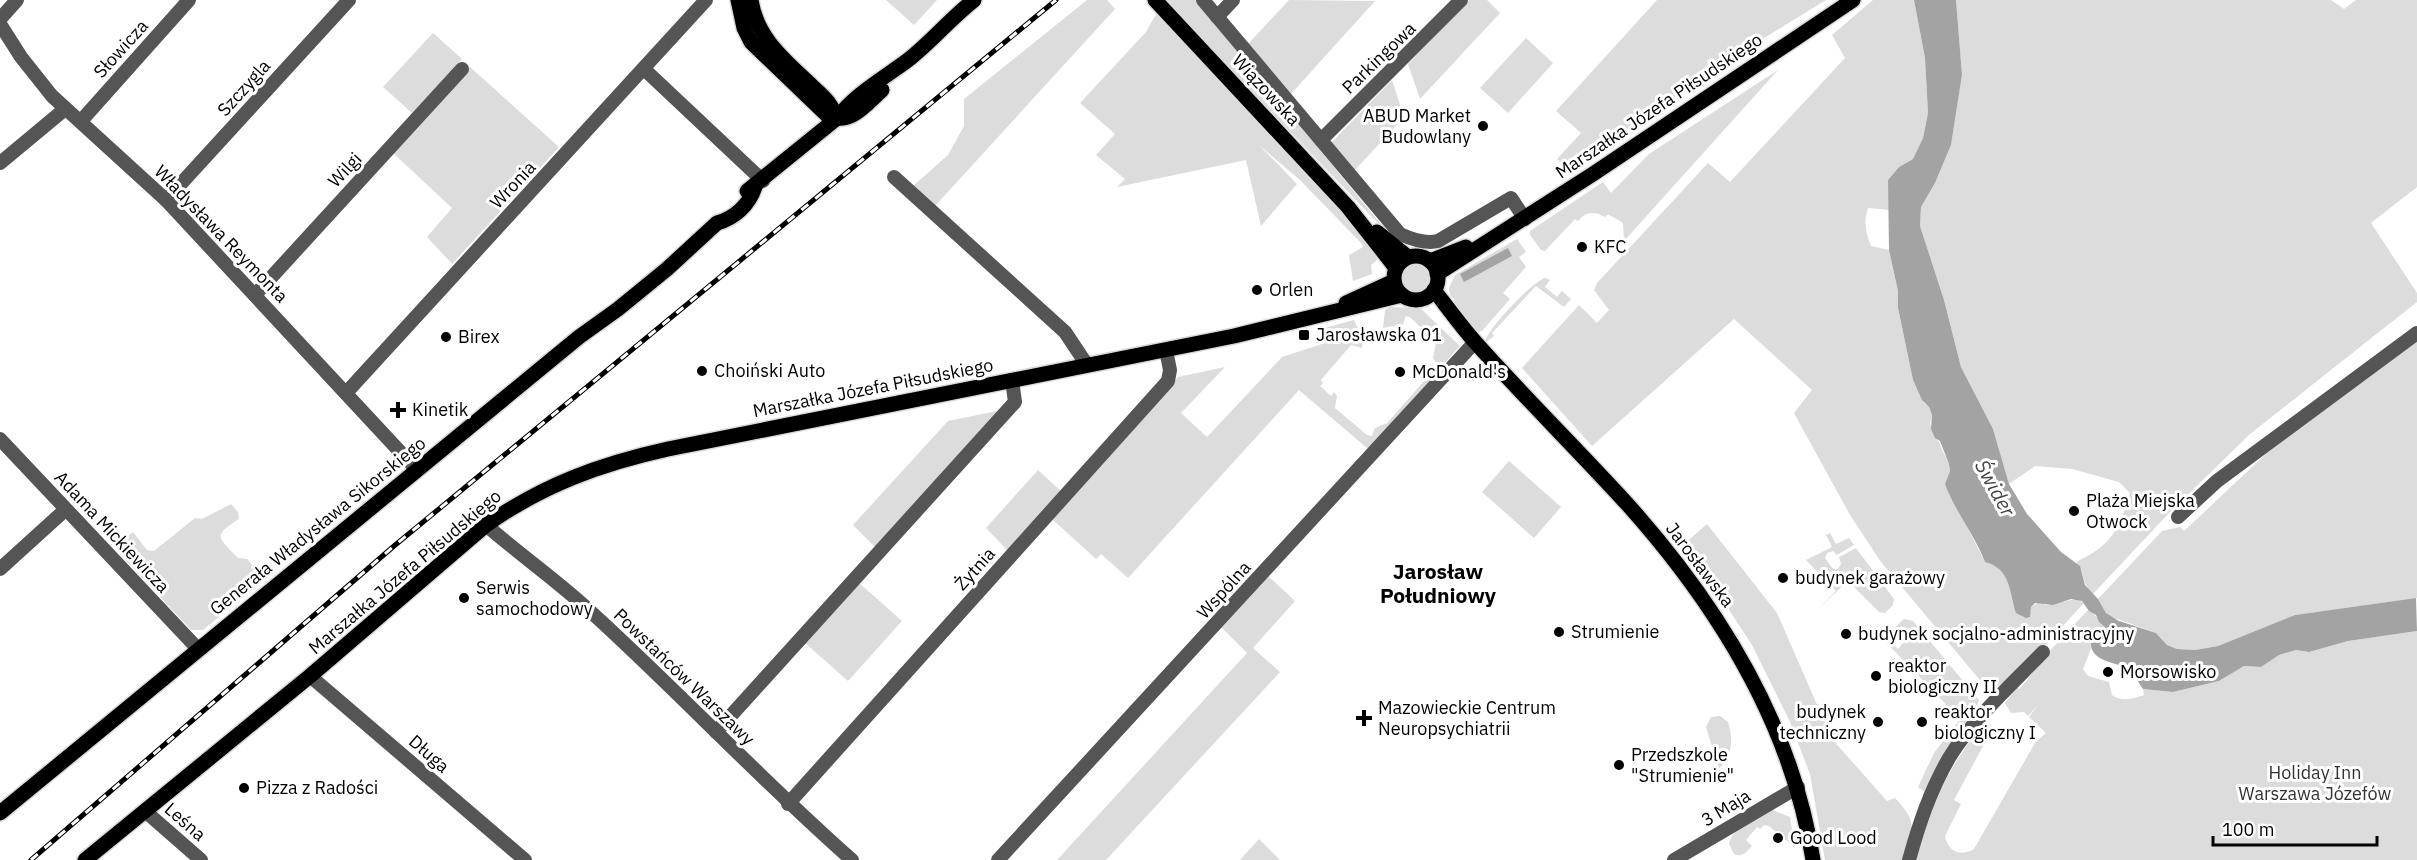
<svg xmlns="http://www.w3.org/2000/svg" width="2417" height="860" font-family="'IBM Plex Sans',sans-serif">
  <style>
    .green { fill: #dcdcdc }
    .water { fill: #a3a3a3 }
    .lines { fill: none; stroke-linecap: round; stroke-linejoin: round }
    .major-casing { stroke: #dbdbdb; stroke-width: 18 }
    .minor { stroke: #555; stroke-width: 14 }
    .major { stroke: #000; stroke-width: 15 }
    .rail-casing { stroke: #000; stroke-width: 5 }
    .rail { stroke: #fff; stroke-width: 3; stroke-dasharray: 9; stroke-linecap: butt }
    .poi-dot { fill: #000; stroke: #fff; stroke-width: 2 }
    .labels { text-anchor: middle; stroke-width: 6; stroke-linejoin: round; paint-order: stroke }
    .street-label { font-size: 18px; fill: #000; stroke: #fff }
    .poi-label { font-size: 18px; fill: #000; stroke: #fff; text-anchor: start }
    .park-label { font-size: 18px; fill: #333; stroke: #fff }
    .water-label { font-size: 20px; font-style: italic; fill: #444; stroke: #fff }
    .quarter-label { font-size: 21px; font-weight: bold; fill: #000; stroke: #fff }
  </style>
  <rect width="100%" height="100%" fill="#fff"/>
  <!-- green -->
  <g class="green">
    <path d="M 886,0 L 937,0 L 914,25 Z"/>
    <path d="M 1087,0 L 1107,0 L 1115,9 L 935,206 L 913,186 L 948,155 L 964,126 L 964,99 Z"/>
    <path d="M 1167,0 L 1197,0 L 1393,239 L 1214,52 Z"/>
    <path d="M 1289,0 L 1375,1 L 1290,95 L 1247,45 Z"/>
    <path d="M 1469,0 L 1487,0 L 1500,13 L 1420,99 L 1408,64 Z"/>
    <path d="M 1657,0 L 1826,0 L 1764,38 L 1568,169 L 1557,159 L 1581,133 L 1556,111 Z"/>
    <path d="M 1873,0 L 1914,0 L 1925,58 L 1928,113 L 1923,138 L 1913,159 L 1899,167 L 1888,180 L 1889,210 L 1868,208 C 1863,222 1866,232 1871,246 L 1889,250 L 1898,291 L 1898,308 L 1913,380 L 1924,403 L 1929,407 L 1932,415 L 1930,424 L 1949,464 L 1950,471 L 1945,484 L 1985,562 C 2005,567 2010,582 2013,601 L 2031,612 L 2031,607 L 2039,602 L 2046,605 L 2077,599 L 2084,603 C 2069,619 2013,684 1995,687 C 1988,688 1984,684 1979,679 L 1881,562 L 1850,515 L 1794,413 L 1812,390 L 1734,319 L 1592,446 L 1522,368 L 1579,305 L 1597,323 L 1609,310 L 1594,290 L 1597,283 L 1708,163 L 1730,182 L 1845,58 L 1832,35 Z"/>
    <path d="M 1956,0 L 2331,0 L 2344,9 L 2356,0 L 2417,0 L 2417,187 L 2371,223 L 2417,293 L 2417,302 L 2250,434 L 2169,513 L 2093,594 C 2082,585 2085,572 2076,562 C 2112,545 2119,530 2130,493 L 2119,482 L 2072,469 L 2035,466 L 2009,484 L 1993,429 L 1961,367 L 1944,300 L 1920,226 L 1921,207 L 1935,183 L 1951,145 L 1962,75 Z"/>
    <path d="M 1156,14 L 1379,253 L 1377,256 L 1377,260 L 1371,265 L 1372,274 L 1353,281 L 1349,255 L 1363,247 L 1362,244 L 1300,180 L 1259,145 L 1297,184 L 1261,226 L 1246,160 L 1117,187 L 1125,179 L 1096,155 L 1115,134 L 1080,103 L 1146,32 Z"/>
    <path d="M 433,33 L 462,59 L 412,113 L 383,87 Z"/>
    <path d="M 1526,38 L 1553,63 L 1508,113 L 1480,88 Z"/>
    <path d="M 470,67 L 559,147 L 452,264 L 427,237 L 452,208 L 393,153 Z"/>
    <path d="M 1778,70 L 1624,241 L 1623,223 L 1608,214 L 1605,217 C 1594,211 1586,211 1578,221 L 1575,219 L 1545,251 L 1541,250 L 1530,235 L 1530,231 L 1603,182 L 1611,193 L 1649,154 Z"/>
    <path d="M 1392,80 L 1404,117 L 1355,170 L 1330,144 Z"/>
    <path d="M 1517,239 L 1526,252 L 1519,257 L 1526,267 L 1503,293 L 1510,299 L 1482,331 L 1476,333 L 1451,303 L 1455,300 L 1450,295 L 1449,288 L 1455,275 Z"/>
    <circle cx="1415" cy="278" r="14"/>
    <path d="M 1545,278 L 1550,280 L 1545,287 L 1557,297 L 1562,291 L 1571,299 L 1564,307 L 1536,286 L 1492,333 L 1494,336 L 1485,343 C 1485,331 1533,281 1545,278 Z"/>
    <path d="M 1390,307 L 1420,308 L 1460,346 L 1440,368 L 1433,358 L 1436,342 L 1411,318 L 1406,316 L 1403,324 L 1383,328 L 1385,310 Z"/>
    <path d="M 1354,320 L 1363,340 L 1362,348 L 1351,345 L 1321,380 L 1323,383 L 1320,386 L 1331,396 L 1334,392 L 1337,396 L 1335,408 L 1367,435 L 1372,436 L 1375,428 L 1387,423 L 1425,380 L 1429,377 L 1432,379 L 1368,449 L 1299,390 L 1128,578 L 1101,554 L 1096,559 L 1051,518 L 1178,377 L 1225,367 L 1181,413 L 1207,437 L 1282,357 L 1328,342 L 1325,328 Z"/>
    <path d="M 2417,337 L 2417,598 L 2295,615 L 2218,646 L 2195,650 L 2177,649 L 2167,645 L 2156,633 L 2112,617 L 2106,613 L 2098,599 L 2162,531 L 2180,527 L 2184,531 L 2267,453 Z"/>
    <path d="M 1002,410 L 876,548 L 853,525 L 948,421 Z"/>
    <path d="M 1509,461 L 1561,507 L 1534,538 L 1482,492 Z"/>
    <path d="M 1038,470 L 1062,492 L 1008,551 L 986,528 Z"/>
    <path d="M 231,504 L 238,512 L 239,519 C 212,536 218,537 238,558 L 247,559 L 265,579 L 203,630 L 191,630 L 117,551 L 116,545 L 133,532 L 147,550 L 154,551 L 195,518 L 202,519 Z"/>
    <path d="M 1707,524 L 1777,613 L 1832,739 L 1887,801 L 1895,798 C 1919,823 1912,828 1905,860 L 1825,860 L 1810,774 L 1790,722 L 1752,645 L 1712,584 L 1682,546 Z"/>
    <path d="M 1830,533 L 1836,544 L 1849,538 L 1854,545 L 1837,555 L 1833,551 L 1827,553 L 1825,558 L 1833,569 L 1838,569 L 1841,564 L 1839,557 L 1856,548 L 1894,599 L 1893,605 L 1885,613 L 1879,612 L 1848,581 L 1818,609 L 1836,591 L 1806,560 L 1832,547 L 1826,535 Z"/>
    <path d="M 1268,576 L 1295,601 L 1253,648 L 1280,672 L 1106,860 L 1057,860 L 1247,653 L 1221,627 Z"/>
    <path d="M 858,582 L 902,621 L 848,681 L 804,642 Z"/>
    <path d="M 2088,610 C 2095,614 2099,620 2105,627 L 2104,632 L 2094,634 L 2090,643 L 2091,649 L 2083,669 L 2088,676 L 2109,682 L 2112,695 C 2122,702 2132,699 2144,695 L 2143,689 L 2173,692 L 2219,681 L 2244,666 L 2261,667 L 2279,655 L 2296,650 L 2309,652 L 2348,641 L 2417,631 L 2417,860 L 1915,860 C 1930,811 1947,766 1982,727 L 1990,733 L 1954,800 L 1961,804 L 1945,836 C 1948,852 1961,857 1974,849 L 2035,743 L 2046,733 L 2029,717 L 2038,705 L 2028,716 L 2024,712 L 2011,713 L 2005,703 L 2017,687 L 2020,689 L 2046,655 Z"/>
    <path d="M 1904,619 L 1913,621 L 1979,700 L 1976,710 L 1967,720 L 1969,724 L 1925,792 L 1918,787 L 1934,753 L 1960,719 L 1880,636 L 1885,635 L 1898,649 L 1904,642 L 1892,630 Z"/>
    <path d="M 1720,716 L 1728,722 C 1733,737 1733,758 1719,768 L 1706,727 L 1711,717 Z"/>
    <path d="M 1770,809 L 1790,817 L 1795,848 L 1769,826 L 1764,825 L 1760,829 L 1757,827 L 1746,840 L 1752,846 C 1746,852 1743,858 1734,854 L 1729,844 C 1733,825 1755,818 1770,809 Z"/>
    <path d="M 1259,839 L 1280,860 L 1240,860 Z"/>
  </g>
  <!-- water -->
  <g class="water">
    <path d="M 1914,0 L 1956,0 L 1962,75 L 1951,145 L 1935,183 L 1921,207 L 1920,226 L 1944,300 L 1961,367 L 1993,429 L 2009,484 L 2027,514 L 2061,552 L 2080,566 L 2085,585 L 2098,599 L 2106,613 L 2119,621 L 2156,633 L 2167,645 L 2177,649 L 2195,650 L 2218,646 L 2295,615 L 2416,598 L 2417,631 L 2348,641 L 2309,652 L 2296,650 L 2279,655 L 2261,667 L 2244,666 L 2219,681 L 2173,692 L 2143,689 L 2129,668 C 2114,662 2087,661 2091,638 L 2094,634 L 2104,632 L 2105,627 L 2099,622 L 2096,615 L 2089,611 L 2082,601 L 2071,599 L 2053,605 L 2035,603 L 2031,607 L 2030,617 L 2026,618 L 2016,613 C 2009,591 2011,569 1985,562 C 1974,534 1955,511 1945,484 L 1950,471 L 1949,464 L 1940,441 L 1935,438 L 1931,429 L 1932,415 L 1929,407 L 1922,400 L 1913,380 L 1898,308 L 1898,291 L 1889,250 L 1888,180 L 1899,167 L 1913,159 L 1923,138 L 1928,113 L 1925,58 Z"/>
    <path d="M 1508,248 L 1512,256 L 1464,282 L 1460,274 Z"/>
  </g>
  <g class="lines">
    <defs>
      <g id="major">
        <path d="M 738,0 L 744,28 L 751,42 L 827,115 C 850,127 866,104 882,90"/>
        <path d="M 751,0 C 757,39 785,60 812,86 C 823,96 833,104 836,119"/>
        <path d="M 1155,0 L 1348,207 L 1396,268"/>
        <path d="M 747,191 L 836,119 C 855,94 884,78 908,60 C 931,42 950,19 974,0"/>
        <path d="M 1377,232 L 1408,257"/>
        <circle cx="1416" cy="278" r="22"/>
        <path d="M 1430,261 L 1466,247"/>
        <path d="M 1437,274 L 1593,174 L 1853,0"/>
        <path d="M 1434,290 C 1448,308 1461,326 1476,343 C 1526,399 1579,451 1629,506 C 1719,607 1792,724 1813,860"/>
        <path d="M 1346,303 L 1394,281"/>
        <path d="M 0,813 L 579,337 L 618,309 L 667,269 L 717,223 C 735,218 749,205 755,187"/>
        <path d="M 85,860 L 310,676 L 486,525 C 543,485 600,464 668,449 L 1234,336 L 1402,295"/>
      </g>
    </defs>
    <!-- major casing -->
    <use href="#major" class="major-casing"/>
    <!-- minor -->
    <g class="minor">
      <path d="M 1203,0 L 1400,234 C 1411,239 1426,244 1438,241 L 1511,198 L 1525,219"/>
      <path d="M 1217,17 L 1233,0"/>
      <path d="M 0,19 L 17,0"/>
      <path d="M 0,24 L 21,57 L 52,96 L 166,200 L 417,470"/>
      <path d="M 644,69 L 763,181"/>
      <path d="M 81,121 L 189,0"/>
      <path d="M 1321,140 L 1461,0"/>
      <path d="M 0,163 L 65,109"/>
      <path d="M 894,177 L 1065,332 L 1087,365"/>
      <path d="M 166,200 L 349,0"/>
      <path d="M 255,295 L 462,69"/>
      <path d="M 346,393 L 706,0"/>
      <path d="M 0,439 L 198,649"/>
      <path d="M 2178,517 L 2217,481 L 2417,333"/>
      <path d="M 486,525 C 520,555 558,581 591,612 C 680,693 762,781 852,860"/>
      <path d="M 0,569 L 65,510"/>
      <path d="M 310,676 L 525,860"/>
      <path d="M 716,732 L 1015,402 L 1012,380"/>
      <path d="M 788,804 L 1168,381 L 1170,370 L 1166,350"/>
      <path d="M 145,811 L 201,860"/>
      <path d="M 998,860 L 1475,342"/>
      <path d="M 1674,860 L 1798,787"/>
      <path d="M 1909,860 C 1919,824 1930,791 1949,758 C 1971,721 2013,683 2043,652"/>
    </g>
    <!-- major -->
    <use href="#major" class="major"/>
    <defs>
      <path id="rail" d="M 31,860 L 394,546 L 1056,0"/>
    </defs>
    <!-- rail casing -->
    <use href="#rail" class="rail-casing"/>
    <!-- rail -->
    <use href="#rail" class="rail"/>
  </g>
  <!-- markers -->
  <g class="poi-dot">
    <circle cx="1483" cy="126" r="6"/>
    <circle cx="1582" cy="247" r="6"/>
    <circle cx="1257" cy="290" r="6"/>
    <rect x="1298" y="329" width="12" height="12" rx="3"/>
    <circle cx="446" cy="337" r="6"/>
    <circle cx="702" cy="371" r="6"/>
    <circle cx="1400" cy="372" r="6"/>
    <path d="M395 401h6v6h6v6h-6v6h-6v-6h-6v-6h6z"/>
    <circle cx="2074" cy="511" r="6"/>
    <circle cx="1783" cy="578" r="6"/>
    <circle cx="464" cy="598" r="6"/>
    <circle cx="1559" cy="632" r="6"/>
    <circle cx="1846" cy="634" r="6"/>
    <circle cx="2108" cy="672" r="6"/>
    <circle cx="1876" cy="676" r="6"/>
    <path d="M1361 709h6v6h6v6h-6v6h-6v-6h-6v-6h6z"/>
    <circle cx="1878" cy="722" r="6"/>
    <circle cx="1922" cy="722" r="6"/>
    <circle cx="1619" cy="765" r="6"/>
    <circle cx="244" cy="788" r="6"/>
    <circle cx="1778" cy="838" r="6"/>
  </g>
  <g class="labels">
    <!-- street labels -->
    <g class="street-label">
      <text transform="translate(121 49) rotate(-48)" y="6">Słowicza</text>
      <text transform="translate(1379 58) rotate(-44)" y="6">Parkingowa</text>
      <text transform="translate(244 88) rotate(-48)" y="6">Szczygla</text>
      <text transform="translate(1266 90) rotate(47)" y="6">Wiązowska</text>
      <text transform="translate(1659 106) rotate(-34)" y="6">Marszałka Józefa Piłsudskiego</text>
      <text transform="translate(345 170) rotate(-47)" y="6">Wilgi</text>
      <text transform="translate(513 185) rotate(-47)" y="6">Wronia</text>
      <text transform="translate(221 234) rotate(46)" y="6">Władysława Reymonta</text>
      <text transform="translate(873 388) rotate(-11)" y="6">Marszałka Józefa Piłsudskiego</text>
      <text transform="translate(318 526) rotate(-39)" y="6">Generała Władysława Sikorskiego</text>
      <text transform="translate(112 532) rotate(47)" y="6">Adama Mickiewicza</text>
      <text transform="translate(1700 565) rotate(53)" y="6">Jarosławska</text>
      <text transform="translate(975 569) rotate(-48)" y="6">Żytnia</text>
      <text transform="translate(405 572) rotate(-40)" y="6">Marszałka Józefa Piłsudskiego</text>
      <text transform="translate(1224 590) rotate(-48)" y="6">Wspólna</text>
      <text transform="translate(684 677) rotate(44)" y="6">Powstańców Warszawy</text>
      <text transform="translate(429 754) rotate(41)" y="6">Długa</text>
      <text transform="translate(1726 808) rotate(-31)" y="6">3 Maja</text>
      <text transform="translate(185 822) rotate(41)" y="6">Leśna</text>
    </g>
    <!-- poi labels -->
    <g class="poi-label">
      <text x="1471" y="122" text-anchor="end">ABUD Market<tspan x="1471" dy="21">Budowlany</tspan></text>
      <text x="1594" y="253">KFC</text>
      <text x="1269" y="296">Orlen</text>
      <text x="1316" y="341">Jarosławska 01</text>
      <text x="458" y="343">Birex</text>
      <text x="714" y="377">Choiński Auto</text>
      <text x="1412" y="378">McDonald's</text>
      <text x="412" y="416">Kinetik</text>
      <text x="2086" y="507">Plaża Miejska<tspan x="2086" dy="21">Otwock</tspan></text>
      <text x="1795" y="584">budynek garażowy</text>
      <text x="476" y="594">Serwis<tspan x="476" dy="21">samochodowy</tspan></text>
      <text x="1571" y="638">Strumienie</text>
      <text x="1858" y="640">budynek socjalno-administracyjny</text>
      <text x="1888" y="672">reaktor<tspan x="1888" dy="21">biologiczny II</tspan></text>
      <text x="2120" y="678">Morsowisko</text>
      <text x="1378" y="714">Mazowieckie Centrum<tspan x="1378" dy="21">Neuropsychiatrii</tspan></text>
      <text x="1866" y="718" text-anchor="end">budynek<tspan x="1866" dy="21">techniczny</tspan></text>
      <text x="1934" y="718">reaktor<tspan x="1934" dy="21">biologiczny I</tspan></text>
      <text x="1631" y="761">Przedszkole<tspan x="1631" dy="21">"Strumienie"</tspan></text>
      <text x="256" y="794">Pizza z Radości</text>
      <text x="1790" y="844">Good Lood</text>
    </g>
    <!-- park labels -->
    <g class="park-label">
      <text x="2315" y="779">Holiday Inn<tspan x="2315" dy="21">Warszawa Józefów</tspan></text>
    </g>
    <!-- water labels -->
    <g class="water-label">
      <text transform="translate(1995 488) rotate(61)" y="7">Świder</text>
    </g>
    <!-- quarter labels -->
    <g class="quarter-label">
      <text x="1438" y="579">Jarosław<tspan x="1438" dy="24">Południowy</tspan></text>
    </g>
  </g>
  <!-- scale -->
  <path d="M2213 836v9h164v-9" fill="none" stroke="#000000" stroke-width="3"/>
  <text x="2222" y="836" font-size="18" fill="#000000" stroke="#ffffff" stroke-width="4.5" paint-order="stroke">100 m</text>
</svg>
